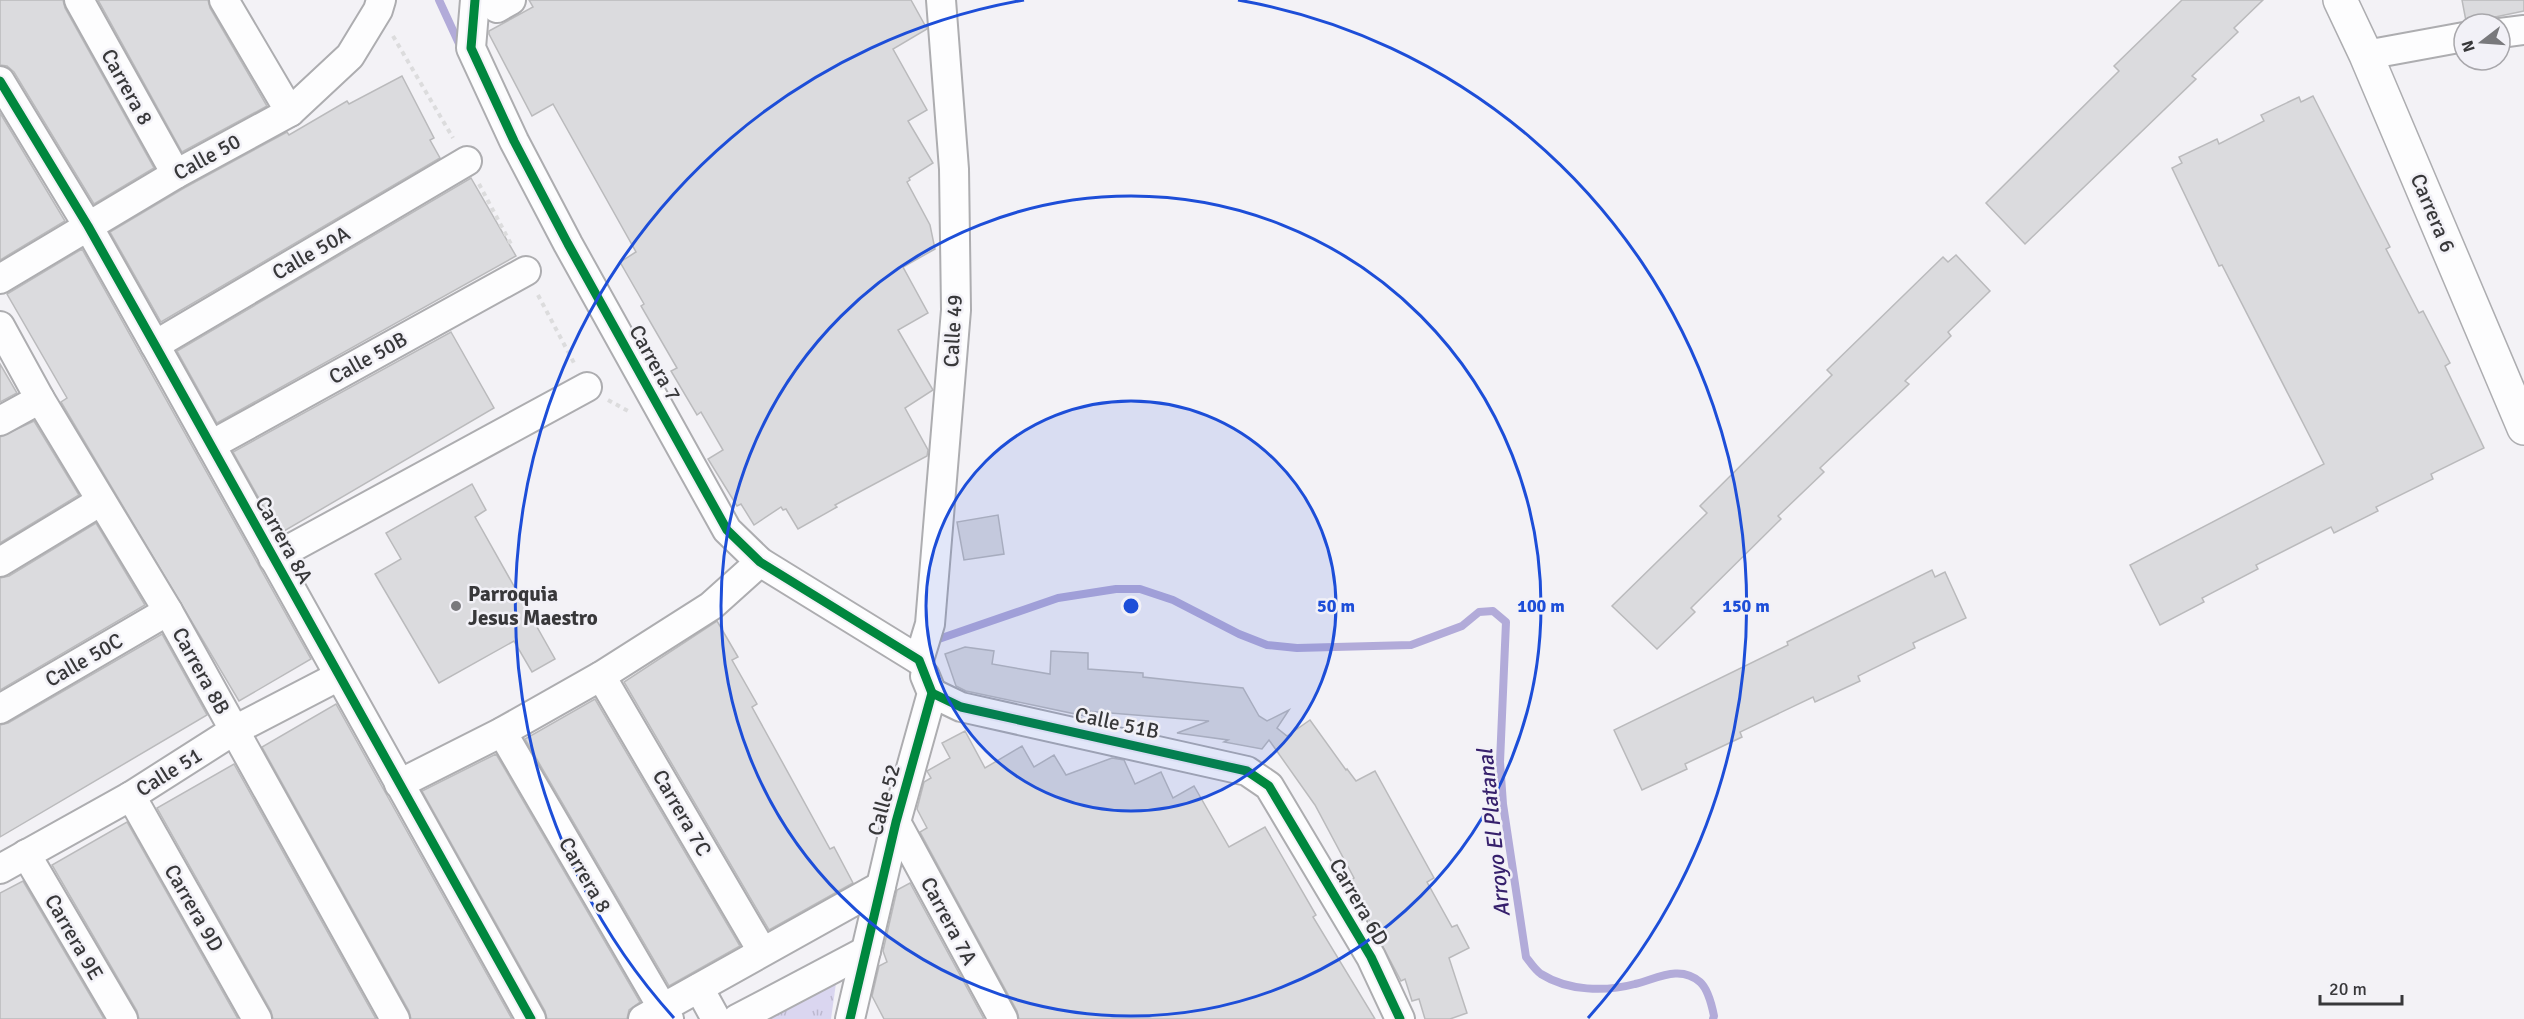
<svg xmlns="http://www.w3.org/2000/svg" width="2524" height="1019" font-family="Signika,sans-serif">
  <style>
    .grass { fill: url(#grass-tufts) }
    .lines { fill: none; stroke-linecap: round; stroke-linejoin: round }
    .stream { stroke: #b2abd9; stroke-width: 8 }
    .building { fill: #dbdbde; stroke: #bababc; stroke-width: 1.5 }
    .minor-casing { stroke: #adadb0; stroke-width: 32 }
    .major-casing { stroke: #adadb0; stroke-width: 36 }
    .path { stroke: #dcdcdd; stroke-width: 4; stroke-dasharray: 4.5 4.5; stroke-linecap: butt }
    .minor { stroke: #fdfdfe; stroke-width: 28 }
    .major { stroke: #fdfdfe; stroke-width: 33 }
    .cycleway-casing { stroke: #f2f1f7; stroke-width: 13 }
    .cycleway { stroke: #00873e; stroke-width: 9 }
    .ring { fill: none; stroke: #1d4ed8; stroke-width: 3 }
    .poi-dot { fill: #79797c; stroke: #f2f1f7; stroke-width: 2 }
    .labels { text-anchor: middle; stroke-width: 5; stroke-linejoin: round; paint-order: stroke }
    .street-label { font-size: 21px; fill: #38383a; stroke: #f2f1f7 }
    .poi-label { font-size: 21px; font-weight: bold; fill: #38383a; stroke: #f2f1f7; text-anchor: start }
    .water-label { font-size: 22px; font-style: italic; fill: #36206c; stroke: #f2f1f7 }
    .centre { fill: #1d4ed8; stroke: #f2f1f7; stroke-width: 3 }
    .ring-label { font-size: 18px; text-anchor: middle; font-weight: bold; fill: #1d4ed8; stroke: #f2f1f7; stroke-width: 5; stroke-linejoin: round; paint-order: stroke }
  </style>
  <defs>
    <pattern id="grass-tufts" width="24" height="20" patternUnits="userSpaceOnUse" patternTransform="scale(1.5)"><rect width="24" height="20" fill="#dad6f0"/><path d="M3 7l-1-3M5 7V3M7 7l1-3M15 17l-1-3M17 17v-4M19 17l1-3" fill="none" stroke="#bcb8cf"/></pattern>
  </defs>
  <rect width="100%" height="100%" fill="#f3f2f6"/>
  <!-- grass -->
  <path class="grass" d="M 838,969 L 831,1019 L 747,1019 Z"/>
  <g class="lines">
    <!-- stream -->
    <g class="stream">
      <path d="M 439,0 L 462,50"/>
      <path d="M 930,642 L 1058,598 L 1116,589 L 1140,589 L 1173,600 L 1239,634 L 1267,645 L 1297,648 L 1411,645 L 1462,626 L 1479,612 L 1493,611 L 1506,622 L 1500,762 L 1503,804 L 1526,957 C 1530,962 1535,970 1541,974 C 1568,991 1605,992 1635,984 C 1656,979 1680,964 1700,982 C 1708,989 1712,1006 1714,1016 L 1713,1019"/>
    </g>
  </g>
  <!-- building -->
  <g class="building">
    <path d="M 0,0 L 63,0 L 65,8 L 154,168 L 94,204 L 14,72 L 7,66 L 0,65 Z"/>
    <path d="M 98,0 L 208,0 L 210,8 L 267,106 L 182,152 Z"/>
    <path d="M 529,0 L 911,0 L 927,29 L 893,49 L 927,110 L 908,121 L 933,163 L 909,178 L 910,180 L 907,182 L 930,225 L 935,249 L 903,267 L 928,313 L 898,330 L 933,390 L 905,408 L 928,450 L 927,456 L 835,505 L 837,507 L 798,529 L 786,509 L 783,510 L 781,507 L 754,525 L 741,504 L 737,506 L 708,459 L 723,450 L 701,412 L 697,415 L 671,371 L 677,368 L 641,306 L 644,304 L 620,262 L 636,252 L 553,104 L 532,116 L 489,34 L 489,31 L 533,7 Z"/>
    <path d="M 2182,0 L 2263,0 L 2234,28 L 2238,32 L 2192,76 L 2196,79 L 2025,244 L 1986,203 L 2119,71 L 2114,66 Z"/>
    <path d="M 2462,0 L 2524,0 L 2524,11 L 2471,22 L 2466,21 Z"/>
    <path d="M 402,76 L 434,138 L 430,140 L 440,158 L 161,322 L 110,232 L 184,188 L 287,132 L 289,135 L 347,101 L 349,104 Z"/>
    <path d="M 2313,96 L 2390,247 L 2386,249 L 2419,313 L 2423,311 L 2450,363 L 2445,366 L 2484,448 L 2431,474 L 2433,479 L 2376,507 L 2378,511 L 2334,533 L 2331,527 L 2256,565 L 2258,569 L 2202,598 L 2204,602 L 2160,625 L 2130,565 L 2324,464 L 2222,265 L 2219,266 L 2172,168 L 2182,163 L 2179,157 L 2217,139 L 2219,144 L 2264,121 L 2261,115 L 2299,97 L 2301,102 Z"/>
    <path d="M 0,113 L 65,221 L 0,260 Z"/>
    <path d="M 471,178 L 516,256 L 217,423 L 177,351 Z"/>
    <path d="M 82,249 L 311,659 L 239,701 L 61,402 L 67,398 L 7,294 Z"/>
    <path d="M 1956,255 L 1990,291 L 1948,332 L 1951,336 L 1905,381 L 1909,384 L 1820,468 L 1824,472 L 1778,516 L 1781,519 L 1691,608 L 1695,612 L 1657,649 L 1612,606 L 1707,513 L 1700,506 L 1832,375 L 1827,370 L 1943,257 L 1948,262 Z"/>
    <path d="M 451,332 L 494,408 L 279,534 L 233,452 Z"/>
    <path d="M 0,364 L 17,393 L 0,402 Z"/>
    <path d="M 34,421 L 79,495 L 0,543 L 0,437 Z"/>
    <path d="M 472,484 L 486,510 L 475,517 L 555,659 L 532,672 L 514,641 L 439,683 L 375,574 L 401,559 L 386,533 Z"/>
    <path d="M 998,515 L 1004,554 L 964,560 L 957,522 Z"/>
    <path d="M 96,523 L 145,605 L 0,690 L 0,578 L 9,576 Z"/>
    <path d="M 1932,570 L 1935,577 L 1945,572 L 1966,618 L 1913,643 L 1915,648 L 1858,676 L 1860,681 L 1815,702 L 1813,697 L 1740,732 L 1742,737 L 1685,764 L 1687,769 L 1642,790 L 1614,730 L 1788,645 L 1787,642 Z"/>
    <path d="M 717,621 L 738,657 L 732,660 L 757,704 L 752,707 L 830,849 L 834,847 L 853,883 L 769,930 L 624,682 Z"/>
    <path d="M 162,634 L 207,715 L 0,837 L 0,725 L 8,723 Z"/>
    <path d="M 965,647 L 994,651 L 992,664 L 1050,674 L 1051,651 L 1088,653 L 1088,669 L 1143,673 L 1143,677 L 1243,688 L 1259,716 L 1267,721 L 1289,710 L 1277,728 L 1287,736 L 1310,720 L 1346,770 L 1347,769 L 1356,781 L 1375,771 L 1434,878 L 1427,882 L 1452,927 L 1457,925 L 1469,948 L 1449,958 L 1467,1013 L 1450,1019 L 1425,1019 L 1419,999 L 1412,1001 L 1405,979 L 1401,981 L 1361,905 L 1349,881 L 1354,878 L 1315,805 L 1269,740 L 1262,749 L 1224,742 L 1228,740 L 1177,733 L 1209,721 L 1086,711 L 1085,716 L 966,691 L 956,686 L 945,654 Z"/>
    <path d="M 595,699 L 740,946 L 669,986 L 525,739 Z"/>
    <path d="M 336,704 L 385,792 L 512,1019 L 411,1019 L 409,1011 L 262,747 Z"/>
    <path d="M 965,731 L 985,768 L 1022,746 L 1034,767 L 1054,755 L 1066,775 L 1112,758 L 1124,760 L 1135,784 L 1161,772 L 1173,798 L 1194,786 L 1229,847 L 1265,827 L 1316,915 L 1313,917 L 1375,1019 L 1019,1019 L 1017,1011 L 920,832 L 927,828 L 917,809 L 924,782 L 931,778 L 927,771 L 950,758 L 942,743 Z"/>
    <path d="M 496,754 L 640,1002 L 629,1010 L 627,1019 L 547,1019 L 545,1011 L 422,791 Z"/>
    <path d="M 234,764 L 376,1019 L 273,1019 L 271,1011 L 157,808 Z"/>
    <path d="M 127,822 L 238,1019 L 139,1019 L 137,1011 L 52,865 Z"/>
    <path d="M 23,881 L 104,1019 L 0,1019 L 0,893 Z"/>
    <path d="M 910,883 L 984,1019 L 884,1019 L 872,996 L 879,966 L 887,962 L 883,951 L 897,890 Z"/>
  </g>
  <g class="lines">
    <defs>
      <g id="minor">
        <path d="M 79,0 L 176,174"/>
        <path d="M 224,0 L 290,112"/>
        <path d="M 475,0 L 471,48 L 514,141 L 568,244 L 727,530 L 760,562 L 919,660"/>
        <path d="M 497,8 L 511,0"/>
        <path d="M 2500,33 L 2524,30"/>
        <path d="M 2366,55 L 2464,37"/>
        <path d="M 0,81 L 88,226 L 155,345 L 531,1019"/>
        <path d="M 0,279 L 176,174 L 290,112 L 350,56 L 378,10 L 381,0"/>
        <path d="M 0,326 L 40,399 L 168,611 L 395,1019"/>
        <path d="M 155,345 L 467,161"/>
        <path d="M 0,421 L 40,399"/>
        <path d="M 211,445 L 526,271"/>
        <path d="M 273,558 L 587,387"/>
        <path d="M 0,562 L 101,501"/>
        <path d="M 919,660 L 930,624 L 956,310 L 954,169 L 941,0"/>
        <path d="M 601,676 L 762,951"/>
        <path d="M 932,693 L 961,707 L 1247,771 L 1269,786 L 1371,957 L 1400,1019"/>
        <path d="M 0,709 L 168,611"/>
        <path d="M 502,732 L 669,1019"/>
        <path d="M 399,784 L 502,732 L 601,676 L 711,606 L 760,562"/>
        <path d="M 131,796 L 257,1019"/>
        <path d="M 896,822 L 1003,1019"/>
        <path d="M 26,854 L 123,1019"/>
        <path d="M 0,869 L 131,796 L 233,731 L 339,676"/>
        <path d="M 699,988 L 716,1019"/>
        <path d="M 643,1019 L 881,886"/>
        <path d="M 737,1019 L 866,951"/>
        <path d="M 850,1019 L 896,822 L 932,693 L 925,676"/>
      </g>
      <path id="major" d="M 2340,0 L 2366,55 L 2524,428"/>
    </defs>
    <!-- minor casing -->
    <use href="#minor" class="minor-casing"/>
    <!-- major casing -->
    <use href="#major" class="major-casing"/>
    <!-- path -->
    <g class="path">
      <path d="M 393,36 L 453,138"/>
      <path d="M 479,184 L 512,246"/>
      <path d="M 538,295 L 574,363"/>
      <path d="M 608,400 L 628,411"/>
    </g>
    <!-- minor -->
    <use href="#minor" class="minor"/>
    <!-- major -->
    <use href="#major" class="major"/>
    <defs>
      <g id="cycleway">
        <path d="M 475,0 L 471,48 L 514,141 L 568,244 L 727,530 L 760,562 L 919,660 L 932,693 L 896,822 L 850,1019"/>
        <path d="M 0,81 L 88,226 L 155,345 L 531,1019"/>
        <path d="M 932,693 L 961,707 L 1247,771 L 1269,786 L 1371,957 L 1400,1019"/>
      </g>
    </defs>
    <!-- cycleway casing -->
    <use href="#cycleway" class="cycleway-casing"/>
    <!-- cycleway -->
    <use href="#cycleway" class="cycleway"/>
  </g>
  <!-- distance rings -->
  <circle cx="1131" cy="606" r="205" fill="#1d4ed8" fill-opacity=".12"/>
  <g class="ring">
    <circle cx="1131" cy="606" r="205"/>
    <circle cx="1131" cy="606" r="410"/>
    <path d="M674 1018A615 615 0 0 1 1024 0M1238 0A615 615 0 0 1 1588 1018"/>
  </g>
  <!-- markers -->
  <circle class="poi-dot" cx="456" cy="606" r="6"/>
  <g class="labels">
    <!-- street labels -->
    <g class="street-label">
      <text transform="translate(127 87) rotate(61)" y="7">Carrera 8</text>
      <text transform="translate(207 157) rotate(-29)" y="7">Calle 50</text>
      <text transform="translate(2433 213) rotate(67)" y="7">Carrera 6</text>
      <text transform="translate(311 253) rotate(-30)" y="7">Calle 50A</text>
      <text transform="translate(953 331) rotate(-87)" y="7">Calle 49</text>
      <text transform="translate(368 358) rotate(-29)" y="7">Calle 50B</text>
      <text transform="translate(655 363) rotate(61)" y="7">Carrera 7</text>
      <text transform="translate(284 540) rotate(61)" y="7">Carrera 8A</text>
      <text transform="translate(84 660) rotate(-30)" y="7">Calle 50C</text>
      <text transform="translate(201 671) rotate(61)" y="7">Carrera 8B</text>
      <text transform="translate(1117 723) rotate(12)" y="7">Calle 51B</text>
      <text transform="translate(169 772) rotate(-32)" y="7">Calle 51</text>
      <text transform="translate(884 800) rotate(-75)" y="7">Calle 52</text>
      <text transform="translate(682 813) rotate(60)" y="7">Carrera 7C</text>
      <text transform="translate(585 875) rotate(60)" y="7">Carrera 8</text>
      <text transform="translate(1359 902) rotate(60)" y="7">Carrera 6D</text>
      <text transform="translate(194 908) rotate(60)" y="7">Carrera 9D</text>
      <text transform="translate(949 921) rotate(62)" y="7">Carrera 7A</text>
      <text transform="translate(74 937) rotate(60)" y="7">Carrera 9E</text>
    </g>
    <!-- poi labels -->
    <g class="poi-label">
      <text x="468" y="601">Parroquia<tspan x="468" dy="24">Jesus Maestro</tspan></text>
    </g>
    <!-- water labels -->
    <g class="water-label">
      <text transform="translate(1493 833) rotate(-96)" y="8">Arroyo El Platanal</text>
    </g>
  </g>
  <circle cx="1131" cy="606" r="9" class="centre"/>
  <g class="ring-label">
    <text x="1336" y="612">50 m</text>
    <text x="1541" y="612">100 m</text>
    <text x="1746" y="612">150 m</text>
  </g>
  <!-- north arrow -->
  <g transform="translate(2482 42) rotate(253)"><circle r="28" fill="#f2f1f7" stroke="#a8a7ab" stroke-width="1.5"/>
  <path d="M0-4.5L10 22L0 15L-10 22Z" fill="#79797c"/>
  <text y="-9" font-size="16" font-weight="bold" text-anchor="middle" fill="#38383a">N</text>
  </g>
  <!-- scale -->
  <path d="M2320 995v9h82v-9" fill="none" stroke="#38383a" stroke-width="3"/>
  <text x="2329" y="995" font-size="18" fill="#38383a" stroke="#f2f1f7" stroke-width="4.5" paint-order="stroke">20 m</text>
</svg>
